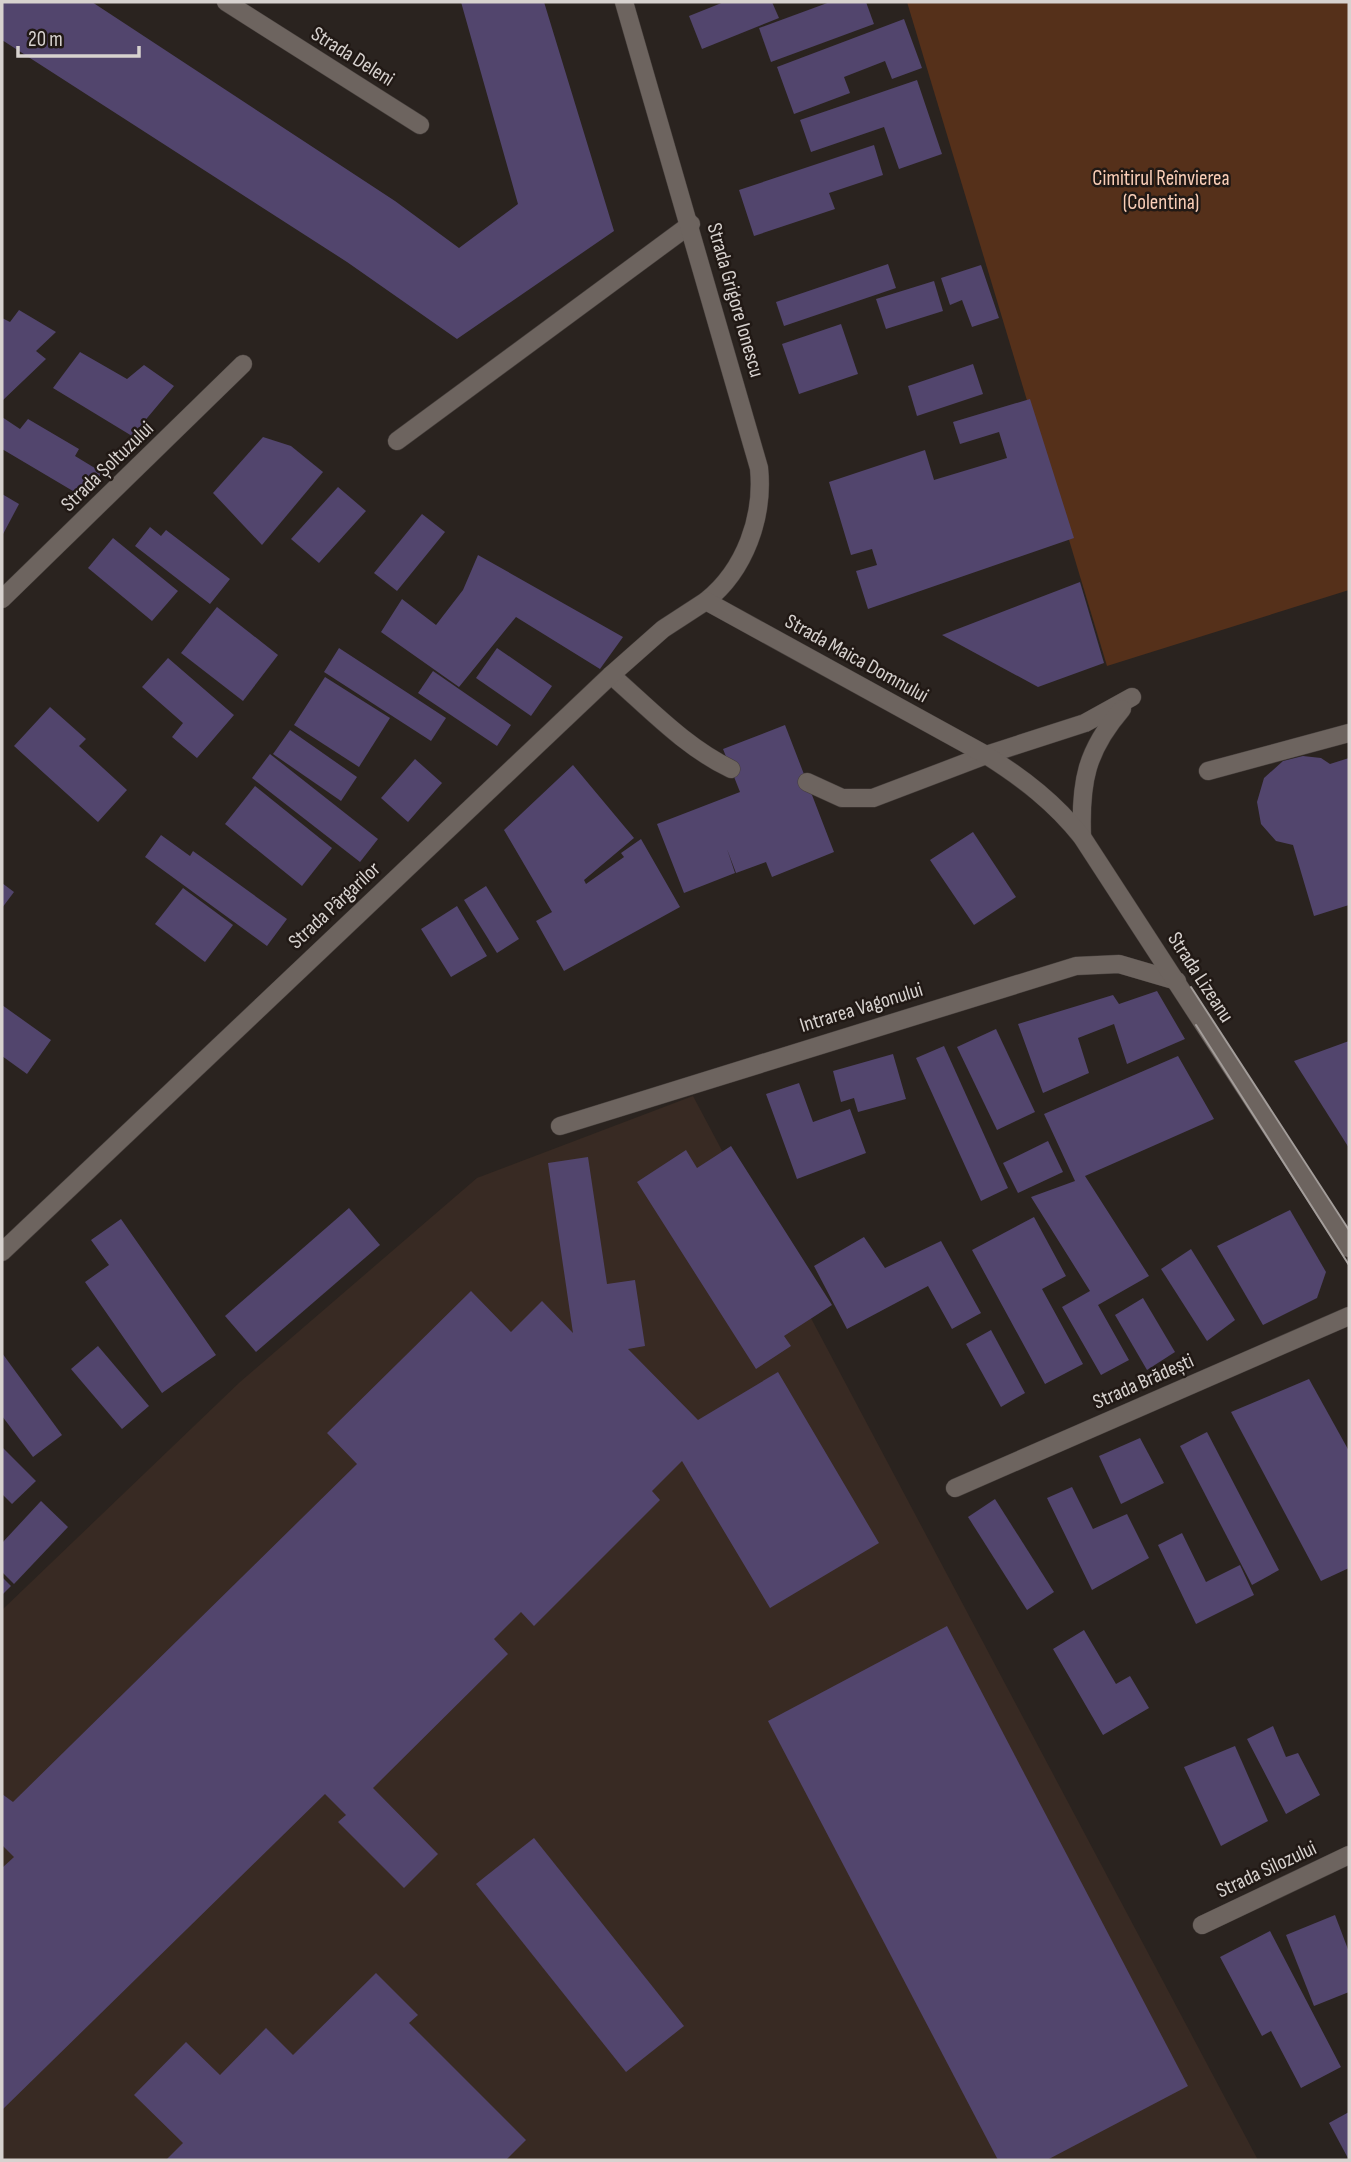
<svg xmlns="http://www.w3.org/2000/svg" width="1351" height="2162" font-family="'Sofia Sans Condensed',sans-serif">
  <style>
    .built { fill: #382a23 }
    .green { fill: #55301a }
    .building { fill: #52456d }
    .lines { fill: none; stroke-linecap: round; stroke-linejoin: round }
    .lane-casing { stroke: #463f3c; stroke-width: 19 }
    .street-casing { stroke: #463f3c; stroke-width: 19 }
    .secondary-casing { stroke: #463f3c; stroke-width: 19 }
    .lane { stroke: #6d645f; stroke-width: 18 }
    .street { stroke: #6d645f; stroke-width: 18 }
    .secondary { stroke: #6d645f; stroke-width: 18 }
    .tram { stroke: #a39d9a; stroke-width: 2 }
    .labels { text-anchor: middle; stroke-width: 5; stroke-linejoin: round; paint-order: stroke }
    .street-label { font-size: 21px; fill: #d7d2cf; stroke: #211915 }
    .park-label { font-size: 21px; fill: #faceb7; stroke: #211915 }
  </style>
  <rect width="100%" height="100%" fill="#2a231f"/>
  <!-- built -->
  <path class="built" d="M 693,1096 L 1258,2160 L 2,2160 L 2,1610 L 240,1382 L 477,1178 Z"/>
  <!-- green -->
  <path class="green" d="M 907,2 L 1349,2 L 1349,590 L 1107,666 Z"/>
  <!-- building -->
  <g class="building">
    <path d="M 2,2 L 92,2 L 395,201 L 459,248 L 518,204 L 461,2 L 544,2 L 614,231 L 457,339 L 347,262 L 2,40 Z"/>
    <path d="M 724,2 L 772,2 L 779,18 L 702,49 L 689,16 Z"/>
    <path d="M 830,2 L 866,2 L 874,24 L 771,62 L 759,28 Z"/>
    <path d="M 904,19 L 922,68 L 892,79 L 885,61 L 844,77 L 850,93 L 794,114 L 777,67 Z"/>
    <path d="M 917,80 L 942,154 L 899,169 L 884,127 L 811,152 L 800,120 Z"/>
    <path d="M 874,145 L 883,175 L 829,193 L 835,209 L 754,236 L 739,190 Z"/>
    <path d="M 888,264 L 896,288 L 784,326 L 776,302 Z"/>
    <path d="M 981,265 L 999,318 L 972,327 L 962,300 L 950,305 L 941,278 Z"/>
    <path d="M 934,281 L 943,311 L 886,329 L 876,299 Z"/>
    <path d="M 19,310 L 56,332 L 36,351 L 46,359 L 2,401 L 2,318 L 10,322 Z"/>
    <path d="M 841,324 L 858,374 L 799,394 L 782,344 Z"/>
    <path d="M 80,352 L 127,379 L 144,365 L 174,386 L 132,436 L 53,388 Z"/>
    <path d="M 973,364 L 983,394 L 917,416 L 908,386 Z"/>
    <path d="M 1030,399 L 1074,538 L 868,609 L 856,571 L 877,565 L 872,549 L 851,555 L 829,482 L 925,450 L 934,480 L 1007,458 L 999,432 L 960,444 L 953,422 Z"/>
    <path d="M 2,417 L 20,429 L 28,419 L 79,449 L 75,456 L 103,473 L 78,494 L 2,449 Z"/>
    <path d="M 263,437 L 291,446 L 323,472 L 262,545 L 213,493 Z"/>
    <path d="M 338,487 L 366,511 L 319,563 L 291,539 Z"/>
    <path d="M 2,494 L 19,504 L 2,536 Z"/>
    <path d="M 422,514 L 445,532 L 397,591 L 374,573 Z"/>
    <path d="M 150,527 L 161,536 L 166,530 L 230,579 L 210,604 L 135,546 Z"/>
    <path d="M 113,538 L 178,591 L 152,621 L 88,568 Z"/>
    <path d="M 478,555 L 623,637 L 600,669 L 516,617 L 459,687 L 381,632 L 402,599 L 436,625 L 463,590 Z"/>
    <path d="M 1080,582 L 1104,663 L 1038,687 L 942,635 Z"/>
    <path d="M 217,607 L 278,655 L 243,701 L 181,653 Z"/>
    <path d="M 339,648 L 446,718 L 431,741 L 324,672 Z"/>
    <path d="M 497,648 L 552,686 L 531,716 L 476,678 Z"/>
    <path d="M 168,658 L 234,715 L 197,758 L 172,737 L 183,723 L 142,687 Z"/>
    <path d="M 433,671 L 511,725 L 497,746 L 418,693 Z"/>
    <path d="M 325,677 L 390,718 L 359,767 L 294,725 Z"/>
    <path d="M 50,707 L 86,739 L 79,746 L 127,790 L 98,822 L 14,746 Z"/>
    <path d="M 785,725 L 834,852 L 772,877 L 766,862 L 736,873 L 727,849 L 735,873 L 684,893 L 657,824 L 740,792 L 723,749 Z"/>
    <path d="M 290,730 L 357,777 L 341,801 L 273,754 Z"/>
    <path d="M 270,754 L 378,839 L 360,862 L 252,778 Z"/>
    <path d="M 1303,756 L 1321,758 L 1330,764 L 1349,758 L 1349,905 L 1314,916 L 1293,845 L 1276,841 L 1261,824 L 1257,802 L 1264,778 L 1283,761 Z"/>
    <path d="M 415,759 L 442,783 L 408,822 L 381,798 Z"/>
    <path d="M 573,765 L 634,838 L 584,880 L 586,884 L 624,857 L 621,853 L 641,839 L 680,907 L 564,971 L 536,921 L 552,912 L 504,830 Z"/>
    <path d="M 255,786 L 332,848 L 302,886 L 225,824 Z"/>
    <path d="M 973,832 L 1016,897 L 974,925 L 930,860 Z"/>
    <path d="M 161,835 L 190,856 L 193,851 L 287,919 L 267,946 L 145,857 Z"/>
    <path d="M 2,883 L 14,892 L 2,908 Z"/>
    <path d="M 486,886 L 519,939 L 497,953 L 464,900 Z"/>
    <path d="M 183,888 L 233,925 L 205,962 L 155,924 Z"/>
    <path d="M 457,906 L 487,956 L 451,977 L 421,929 Z"/>
    <path d="M 1157,991 L 1185,1039 L 1127,1064 L 1114,1024 L 1078,1038 L 1089,1073 L 1043,1093 L 1018,1024 L 1113,995 L 1119,1004 Z"/>
    <path d="M 2,1005 L 51,1040 L 27,1074 L 2,1056 Z"/>
    <path d="M 996,1029 L 1035,1112 L 997,1130 L 957,1047 Z"/>
    <path d="M 1349,1041 L 1349,1148 L 1294,1061 Z"/>
    <path d="M 944,1046 L 1008,1188 L 981,1201 L 916,1058 Z"/>
    <path d="M 893,1054 L 906,1099 L 858,1112 L 854,1098 L 841,1102 L 833,1071 Z"/>
    <path d="M 1178,1056 L 1214,1119 L 1085,1176 L 1149,1276 L 1098,1305 L 1129,1360 L 1101,1375 L 1062,1307 L 1090,1291 L 1031,1197 L 1075,1181 L 1044,1114 Z"/>
    <path d="M 799,1083 L 813,1122 L 850,1109 L 866,1153 L 797,1179 L 766,1094 Z"/>
    <path d="M 1048,1141 L 1063,1172 L 1018,1193 L 1003,1163 Z"/>
    <path d="M 731,1146 L 832,1305 L 784,1336 L 791,1346 L 756,1369 L 637,1182 L 686,1150 L 697,1168 Z"/>
    <path d="M 588,1157 L 607,1284 L 635,1280 L 645,1346 L 628,1349 L 698,1420 L 778,1372 L 879,1543 L 770,1608 L 682,1461 L 652,1491 L 660,1500 L 534,1626 L 521,1612 L 494,1639 L 508,1654 L 373,1788 L 438,1854 L 404,1888 L 338,1822 L 346,1815 L 325,1794 L 2,2110 L 2,1868 L 14,1857 L 2,1845 L 2,1794 L 13,1802 L 357,1464 L 327,1433 L 471,1291 L 511,1332 L 542,1301 L 573,1333 L 548,1163 Z"/>
    <path d="M 349,1208 L 380,1245 L 256,1352 L 225,1316 Z"/>
    <path d="M 1290,1210 L 1326,1272 L 1317,1298 L 1263,1325 L 1217,1246 Z"/>
    <path d="M 1034,1217 L 1066,1276 L 1042,1289 L 1083,1364 L 1045,1384 L 972,1250 Z"/>
    <path d="M 121,1219 L 216,1355 L 162,1393 L 85,1282 L 109,1265 L 91,1240 Z"/>
    <path d="M 864,1237 L 885,1268 L 941,1241 L 981,1313 L 952,1329 L 928,1286 L 847,1329 L 814,1266 Z"/>
    <path d="M 1191,1249 L 1235,1320 L 1207,1341 L 1161,1269 Z"/>
    <path d="M 1143,1298 L 1175,1352 L 1147,1370 L 1115,1315 Z"/>
    <path d="M 991,1330 L 1025,1393 L 1001,1407 L 966,1344 Z"/>
    <path d="M 98,1346 L 149,1406 L 122,1429 L 71,1369 Z"/>
    <path d="M 2,1353 L 62,1435 L 33,1457 L 2,1416 Z"/>
    <path d="M 1309,1379 L 1349,1451 L 1349,1568 L 1321,1581 L 1231,1412 Z"/>
    <path d="M 1207,1432 L 1279,1570 L 1252,1585 L 1180,1446 Z"/>
    <path d="M 1140,1438 L 1164,1483 L 1121,1504 L 1099,1456 Z"/>
    <path d="M 2,1447 L 36,1481 L 12,1504 L 2,1494 Z"/>
    <path d="M 1072,1487 L 1093,1529 L 1127,1514 L 1149,1558 L 1092,1590 L 1047,1498 Z"/>
    <path d="M 995,1499 L 1054,1592 L 1027,1610 L 968,1517 Z"/>
    <path d="M 41,1501 L 68,1527 L 14,1584 L 2,1572 L 2,1543 Z"/>
    <path d="M 1182,1533 L 1206,1582 L 1240,1565 L 1254,1595 L 1196,1624 L 1158,1545 Z"/>
    <path d="M 2,1577 L 11,1586 L 2,1595 Z"/>
    <path d="M 947,1626 L 1188,2086 L 1047,2160 L 998,2160 L 768,1721 Z"/>
    <path d="M 1084,1630 L 1116,1684 L 1130,1676 L 1149,1708 L 1103,1735 L 1053,1649 Z"/>
    <path d="M 1273,1726 L 1286,1757 L 1298,1753 L 1320,1795 L 1286,1814 L 1247,1739 Z"/>
    <path d="M 1235,1746 L 1268,1821 L 1221,1846 L 1184,1767 Z"/>
    <path d="M 534,1838 L 684,2026 L 626,2072 L 476,1884 Z"/>
    <path d="M 1335,1915 L 1349,1952 L 1349,1992 L 1314,2006 L 1286,1935 Z"/>
    <path d="M 1270,1931 L 1341,2067 L 1301,2088 L 1271,2031 L 1262,2036 L 1220,1957 Z"/>
    <path d="M 376,1973 L 418,2015 L 409,2023 L 526,2140 L 506,2160 L 166,2160 L 183,2143 L 134,2095 L 186,2042 L 220,2075 L 266,2028 L 293,2055 Z"/>
    <path d="M 1349,2112 L 1349,2160 L 1329,2123 Z"/>
  </g>
  <g class="lines">
    <defs>
      <g id="lane">
        <path d="M 397,441 L 691,224"/>
        <path d="M 611,675 C 649,708 685,747 731,769"/>
        <path d="M 1208,771 L 1349,733"/>
        <path d="M 807,782 L 842,798 L 873,798 L 986,755"/>
      </g>
      <g id="street">
        <path d="M 226,2 L 420,125"/>
        <path d="M 624,2 L 759,468 C 764,517 745,570 706,601"/>
        <path d="M 2,599 L 243,364"/>
        <path d="M 560,1126 L 1076,966 L 1119,964 L 1177,981"/>
        <path d="M 955,1488 L 1349,1316"/>
        <path d="M 1202,1925 L 1349,1855"/>
      </g>
      <g id="secondary">
        <path d="M 986,755 L 1085,723 L 1132,697"/>
        <path d="M 1082,837 C 1080,782 1086,751 1122,709"/>
        <path d="M 2,1252 L 611,675 L 663,629 L 706,601 L 986,755 C 1024,779 1055,803 1082,837 L 1349,1248"/>
      </g>
    </defs>
    <!-- lane casing -->
    <use href="#lane" class="lane-casing"/>
    <!-- street casing -->
    <use href="#street" class="street-casing"/>
    <!-- secondary casing -->
    <use href="#secondary" class="secondary-casing"/>
    <!-- lane -->
    <use href="#lane" class="lane"/>
    <!-- street -->
    <use href="#street" class="street"/>
    <!-- secondary -->
    <use href="#secondary" class="secondary"/>
    <!-- tram -->
    <g class="tram">
      <path d="M 1191,987 L 1349,1230"/>
      <path d="M 1196,1025 L 1349,1265"/>
    </g>
  </g>
  <g class="labels">
    <!-- street labels -->
    <g class="street-label">
      <text transform="translate(353 56) rotate(32)" y="7">Strada Deleni</text>
      <text transform="translate(736 300) rotate(74)" y="7">Strada Grigore Ionescu</text>
      <text transform="translate(107 466) rotate(-44)" y="7">Strada Șoltuzului</text>
      <text transform="translate(857 658) rotate(29)" y="7">Strada Maica Domnului</text>
      <text transform="translate(334 905) rotate(-43)" y="7">Strada Pârgarilor</text>
      <text transform="translate(1201 977) rotate(57)" y="7">Strada Lizeanu</text>
      <text transform="translate(861 1007) rotate(-17)" y="7">Intrarea Vagonului</text>
      <text transform="translate(1143 1381) rotate(-24)" y="7">Strada Brădești</text>
      <text transform="translate(1266 1869) rotate(-25)" y="7">Strada Silozului</text>
    </g>
    <!-- park labels -->
    <g class="park-label">
      <text x="1161" y="185">Cimitirul Reînvierea<tspan x="1161" dy="24">(Colentina)</tspan></text>
    </g>
  </g>
  <!-- border -->
  <rect width="1351" height="2162" fill="none" stroke="#d7d2cf" stroke-width="7"/>
  <!-- scale -->
  <path d="M18 46v10h121v-10" fill="none" stroke="#d7d2cf" stroke-width="3.5"/>
  <text x="28" y="46" font-size="21" fill="#d7d2cf" stroke="#211915" stroke-width="5" paint-order="stroke">20 m</text>
</svg>
